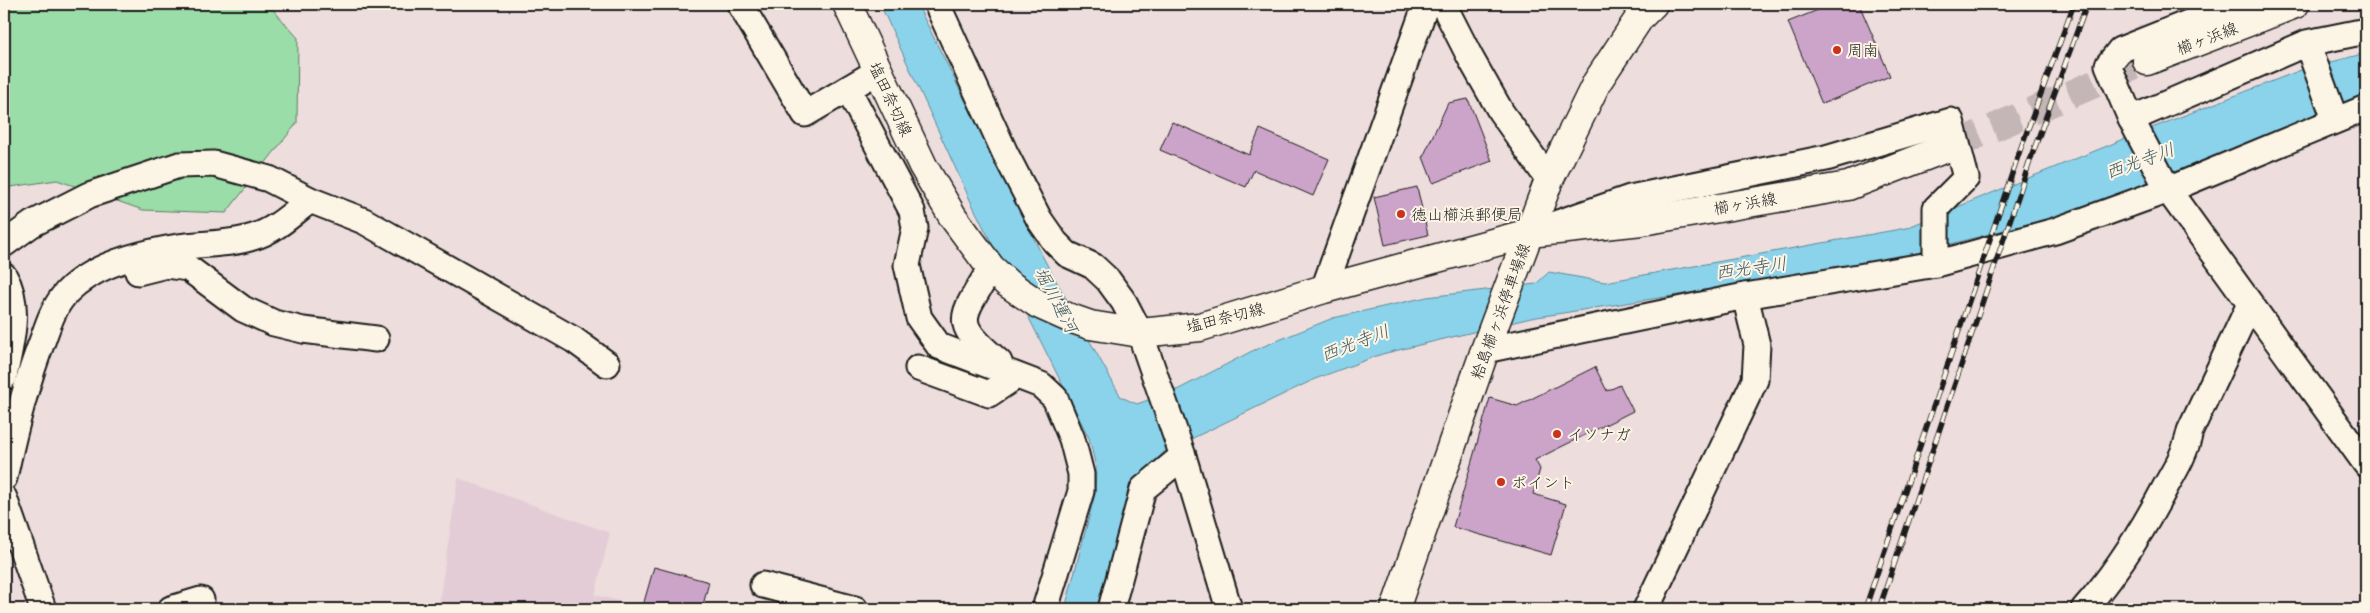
<svg xmlns="http://www.w3.org/2000/svg" width="2370" height="613" font-family="Itim,'Klee One',sans-serif">
  <style>
    .built { fill: #e4ccd7 }
    .green { fill: #9adda8; stroke: #5b7c62 }
    .water { fill: #8ad3eb; stroke: #5e8a98 }
    .building { fill: #cca4ca; stroke: #1c1c1c }
    .lines { fill: none; stroke-linecap: round; stroke-linejoin: round }
    .tertiary-tunnel { stroke: #c4b6b6; stroke-width: 28; stroke-dasharray: 28 14; stroke-linecap: butt }
    .minor-casing { stroke: #1c1c1c; stroke-width: 29 }
    .tertiary-casing { stroke: #1c1c1c; stroke-width: 31 }
    .secondary-casing { stroke: #1c1c1c; stroke-width: 31 }
    .minor { stroke: #fcf5e5; stroke-width: 25 }
    .tertiary { stroke: #fcf5e5; stroke-width: 28 }
    .secondary { stroke: #fcf5e5; stroke-width: 28 }
    .rail-casing { stroke: #1c1c1c; stroke-width: 5.5 }
    .rail { stroke: #fcf5e5; stroke-width: 4; stroke-dasharray: 11; stroke-linecap: butt }
    .poi-dot { fill: #c8321e; stroke: #fcf5e5; stroke-width: 2 }
    .labels { text-anchor: middle; stroke-width: 4; stroke-linejoin: round; paint-order: stroke }
    .street-label { font-size: 16px; fill: #1c1c1c; stroke: #fcf5e5 }
    .poi-label { font-size: 16px; fill: #1c1c1c; stroke: #fcf5e5; text-anchor: start }
    .water-label { font-size: 18px; font-style: italic; fill: #425c64; stroke: #fcf5e5 }
  </style>
  <rect width="100%" height="100%" fill="#edd"/>
  <filter id="ink" filterUnits="userSpaceOnUse"><feTurbulence type="fractalNoise" baseFrequency=".02" numOctaves="2"/><feDisplacementMap in="SourceGraphic" scale="10" xChannelSelector="R" yChannelSelector="G"/><feConvolveMatrix kernelMatrix="1 2 1 2 8 2 1 2 1" color-interpolation-filters="sRGB"/></filter>
  <g filter="url(#ink)">
    <!-- built -->
    <path class="built" d="M 458,478 L 610,533 L 595,595 L 632,604 L 630,609 L 438,609 Z"/>
    <!-- green -->
    <path class="green" d="M 4,4 L 268,4 L 298,38 L 297,123 L 226,213 L 143,210 L 57,180 L 4,188 Z"/>
    <!-- water -->
    <path class="water" d="M 880,4 L 917,4 L 1045,261 L 1121,397 L 1137,404 L 1179,389 L 1252,351 L 1333,318 L 1427,297 L 1536,284 L 1549,272 L 1605,282 L 1906,228 L 2134,135 L 2301,70 L 2366,53 L 2366,94 L 2084,209 L 1875,264 L 1531,318 L 1382,354 L 1315,379 L 1164,452 L 1137,478 L 1100,609 L 1065,609 L 1095,494 L 1096,467 L 1089,438 L 971,202 Z"/>
    <!-- building -->
    <g class="building">
      <path d="M 1833,4 L 1859,4 L 1890,76 L 1822,104 L 1788,22 Z"/>
      <path d="M 1468,99 L 1492,161 L 1433,183 L 1423,157 L 1448,103 Z"/>
      <path d="M 1172,122 L 1249,155 L 1260,129 L 1329,159 L 1313,196 L 1254,170 L 1246,187 L 1160,150 Z"/>
      <path d="M 1417,187 L 1428,235 L 1385,245 L 1374,197 Z"/>
      <path d="M 1595,367 L 1607,391 L 1620,385 L 1633,411 L 1535,460 L 1540,469 L 1533,494 L 1566,504 L 1551,555 L 1453,527 L 1490,398 L 1517,406 Z"/>
      <path d="M 654,567 L 709,582 L 702,609 L 642,609 Z"/>
    </g>
    <g class="lines">
      <!-- tertiary-tunnel -->
      <path class="tertiary-tunnel" d="M 1954,145 L 2147,61"/>
      <defs>
        <g id="minor">
          <path d="M 740,4 L 805,114 L 878,71"/>
          <path d="M 937,4 L 1005,153 L 1039,219 L 1055,242 L 1067,254 L 1093,266 L 1108,280 L 1124,302 L 1140,333 L 1183,456 L 1229,609"/>
          <path d="M 1443,4 L 1471,59 L 1501,112 L 1549,180"/>
          <path d="M 2236,4 L 2120,50 L 2108,65 L 2131,119 L 2168,190 L 2366,464"/>
          <path d="M 2307,43 L 2335,119"/>
          <path d="M 848,89 L 912,211 L 915,228 L 907,265 L 919,318 L 939,346 L 1041,385 L 1055,398 L 1072,439 L 1081,474 L 1081,491 L 1045,609"/>
          <path d="M 2131,119 L 2307,43 L 2366,31"/>
          <path d="M 1555,224 L 1630,198 L 1826,158 L 1951,121 L 1966,178 L 1936,208 L 1936,264"/>
          <path d="M 4,244 L 32,224 L 89,195 L 179,165 L 214,164 L 269,179 L 310,200 L 364,221 L 574,340 L 607,364"/>
          <path d="M 991,268 C 961,319 950,321 999,362"/>
          <path d="M 138,272 L 166,265 L 188,268 L 243,309 L 274,323 L 303,330 L 376,339"/>
          <path d="M 4,276 C 22,306 10,345 4,377"/>
          <path d="M 1324,289 L 1426,4"/>
          <path d="M 1485,350 L 1745,296 L 1936,264 L 2055,231 L 2168,190 L 2366,108"/>
          <path d="M 918,368 L 989,394 L 1016,376"/>
          <path d="M 4,478 C 14,431 25,385 43,339 C 49,322 54,306 67,292 C 93,265 141,253 178,247 C 202,243 230,245 253,237 C 275,231 293,213 310,200"/>
          <path d="M 4,498 L 43,609"/>
          <path d="M 763,585 L 855,609"/>
          <path d="M 171,609 L 201,600"/>
          <path d="M 1111,609 L 1143,489 L 1183,456"/>
          <path d="M 1646,609 L 1755,380 L 1757,345 L 1745,296"/>
          <path d="M 2084,609 C 2117,572 2144,528 2167,484 C 2177,467 2186,451 2190,431 L 2250,304"/>
        </g>
        <g id="tertiary">
          <path d="M 847,4 L 923,166 L 953,217 L 991,268 L 1007,283 L 1038,304 L 1067,317 L 1090,325 L 1140,333 L 1200,327 L 1324,289 L 1529,233 L 1642,221 L 1848,186 L 1954,145"/>
          <path d="M 2147,61 L 2295,4"/>
        </g>
        <path id="secondary" d="M 1395,609 L 1485,350 L 1549,180 L 1597,82 L 1640,17 L 1653,4"/>
      </defs>
      <!-- minor casing -->
      <use href="#minor" class="minor-casing"/>
      <!-- tertiary casing -->
      <use href="#tertiary" class="tertiary-casing"/>
      <!-- secondary casing -->
      <use href="#secondary" class="secondary-casing"/>
      <!-- minor -->
      <use href="#minor" class="minor"/>
      <!-- tertiary -->
      <use href="#tertiary" class="tertiary"/>
      <!-- secondary -->
      <use href="#secondary" class="secondary"/>
      <defs>
        <g id="rail">
          <path d="M 1865,609 L 2019,153 L 2074,4"/>
          <path d="M 1879,609 L 2032,155 L 2087,4"/>
        </g>
      </defs>
      <!-- rail casing -->
      <use href="#rail" class="rail-casing"/>
      <!-- rail -->
      <use href="#rail" class="rail"/>
    </g>
  </g>
  <!-- markers -->
  <g class="poi-dot">
    <circle cx="1837" cy="50" r="5"/>
    <circle cx="1401" cy="214" r="5"/>
    <circle cx="1557" cy="434" r="5"/>
    <circle cx="1501" cy="482" r="5"/>
  </g>
  <g class="labels">
    <!-- street labels -->
    <g class="street-label">
      <text transform="translate(2207 38) rotate(-21)" y="6">櫛ヶ浜線</text>
      <text transform="translate(891 99) rotate(65)" y="6">塩田奈切線</text>
      <text transform="translate(1745 203) rotate(-10)" y="6">櫛ヶ浜線</text>
      <text transform="translate(1500 311) rotate(-70)" y="6">粭島櫛ヶ浜停車場線</text>
      <text transform="translate(1225 317) rotate(-14)" y="6">塩田奈切線</text>
    </g>
    <!-- poi labels -->
    <g class="poi-label">
      <text x="1847" y="56">周南</text>
      <text x="1411" y="220">徳山櫛浜郵便局</text>
      <text x="1567" y="440">イソナガ</text>
      <text x="1511" y="488">ポイント</text>
    </g>
    <!-- water labels -->
    <g class="water-label">
      <text transform="translate(2140 161) rotate(-20)" y="6">西光寺川</text>
      <text transform="translate(1751 268) rotate(-8)" y="6">西光寺川</text>
      <text transform="translate(1056 300) rotate(62)" y="6">堀川運河</text>
      <text transform="translate(1355 343) rotate(-21)" y="6">西光寺川</text>
    </g>
  </g>
  <!-- margin -->
  <rect width="2370" height="613" fill="none" stroke="#fcf5e5" stroke-width="20"/>
  <rect x="10" y="10" width="2350" height="593" fill="none" stroke="#1c1c1c" stroke-width="2" filter="url(#ink)"/>
</svg>
